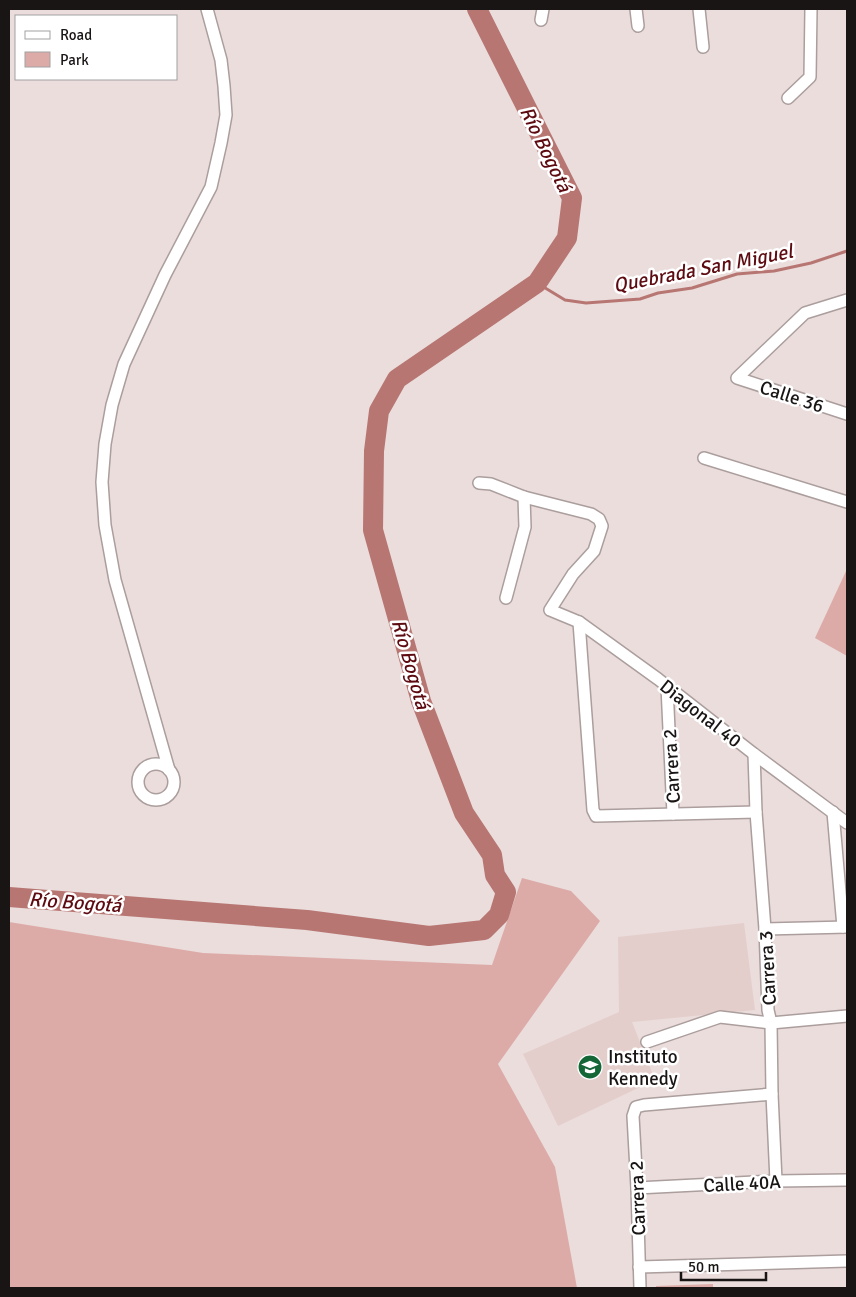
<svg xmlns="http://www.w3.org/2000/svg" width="856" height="1297" font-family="Signika,sans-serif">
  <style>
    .built { fill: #e4cecc }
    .green { fill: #ddaba7 }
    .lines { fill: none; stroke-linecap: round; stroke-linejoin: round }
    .stream { stroke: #b77672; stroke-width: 3 }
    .river { stroke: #b77672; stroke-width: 20 }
    .minor-casing { stroke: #ab9e9d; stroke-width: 14 }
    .minor { stroke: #fff; stroke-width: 11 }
    .labels { text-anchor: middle; stroke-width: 5; stroke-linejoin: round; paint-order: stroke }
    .street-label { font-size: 19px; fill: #191514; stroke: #fff }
    .poi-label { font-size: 19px; fill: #191514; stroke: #fff; text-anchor: start }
    .water-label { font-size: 20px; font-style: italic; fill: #5d0b11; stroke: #fff }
  </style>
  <rect width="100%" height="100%" fill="#eadddc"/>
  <!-- built -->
  <path class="built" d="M 744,923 L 755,1010 L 632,1022 L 655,1080 L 558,1126 L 523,1054 L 619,1012 L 618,937 Z"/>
  <!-- green -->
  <g class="green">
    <path d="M 847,569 L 847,656 L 815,638 Z"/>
    <path d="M 522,878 L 571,891 L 600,921 L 498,1064 L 555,1167 L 577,1288 L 9,1288 L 9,922 L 203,953 L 492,965 Z"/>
    <path d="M 713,1284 L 713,1288 L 656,1288 L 656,1286 Z"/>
  </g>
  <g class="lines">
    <!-- stream -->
    <path class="stream" d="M 537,283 L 565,300 L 586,303 L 640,299 L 658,293 L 692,288 L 737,274 L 774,271 L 811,263 L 847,251"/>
    <!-- river -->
    <path class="river" d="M 9,897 L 307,920 L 429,936 L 484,930 L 499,915 L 506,892 L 495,875 L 492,855 L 464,813 L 421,701 L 373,530 L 374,451 L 379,411 L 397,379 L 537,283 L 567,238 L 572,198 L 477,9"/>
    <defs>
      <g id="minor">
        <path d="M 636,9 L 638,26"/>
        <path d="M 699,9 L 703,47"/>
        <path d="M 541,20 L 543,9"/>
        <path d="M 788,98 L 810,77 L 811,9"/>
        <path d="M 847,300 L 805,313 L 737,378 L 847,414"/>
        <path d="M 704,458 L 847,502"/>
        <path d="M 479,483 L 491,484 L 524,497 L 591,514 L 599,519 L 602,526 L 594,551 L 573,574 L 550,610 L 579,622 L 658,679 L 754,754 L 847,823"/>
        <path d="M 506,598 L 525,527 L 524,497"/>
        <path d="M 579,622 L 593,810 L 596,816 L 756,812"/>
        <path d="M 667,687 L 673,814"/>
        <path d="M 754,754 L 756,812 L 765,929 L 768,1010 L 771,1023 L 772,1094 L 776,1181"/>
        <circle cx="156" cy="782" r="18"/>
        <path d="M 169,770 L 115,580 L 105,525 L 102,482 L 105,444 L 112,405 L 124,364 L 165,275 L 211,187 L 221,143 L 226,115 L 224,86 L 221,60 L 207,9"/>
        <path d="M 833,812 L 843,927"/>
        <path d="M 765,929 L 847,927"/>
        <path d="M 647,1042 L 720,1017 L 771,1023 L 847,1016"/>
        <path d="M 637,1188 L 776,1181 L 847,1180"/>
        <path d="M 639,1267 L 847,1261"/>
        <path d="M 640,1288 L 637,1188 L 633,1116 L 636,1107 L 644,1105 L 772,1094"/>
      </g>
    </defs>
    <!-- minor casing -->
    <use href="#minor" class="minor-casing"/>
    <!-- minor -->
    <use href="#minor" class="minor"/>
  </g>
  <!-- icons -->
  <defs>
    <symbol id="school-disc" viewBox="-11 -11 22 22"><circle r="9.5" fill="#156637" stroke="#fff"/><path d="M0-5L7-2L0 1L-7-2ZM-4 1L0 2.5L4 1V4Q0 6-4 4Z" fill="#fff"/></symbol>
  </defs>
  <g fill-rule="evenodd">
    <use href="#school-disc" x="576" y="1053" width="28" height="28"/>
  </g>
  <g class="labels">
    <!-- street labels -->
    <g class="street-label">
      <text transform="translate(792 396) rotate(18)" y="7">Calle 36</text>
      <text transform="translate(701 713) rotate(38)" y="7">Diagonal 40</text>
      <text transform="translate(671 766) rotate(-93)" y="7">Carrera 2</text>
      <text transform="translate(767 968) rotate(-93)" y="7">Carrera 3</text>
      <text transform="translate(742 1183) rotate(-3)" y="7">Calle 40A</text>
      <text transform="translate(637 1198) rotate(-92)" y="7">Carrera 2</text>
    </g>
    <!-- poi labels -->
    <g class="poi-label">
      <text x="608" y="1063">Instituto<tspan x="608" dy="22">Kennedy</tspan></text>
    </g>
    <!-- water labels -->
    <g class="water-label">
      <text transform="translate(546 149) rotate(64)" y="7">Río Bogotá</text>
      <text transform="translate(703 268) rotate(-11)" y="7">Quebrada San Miguel</text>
      <text transform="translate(411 664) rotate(74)" y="7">Río Bogotá</text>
      <text transform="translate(75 902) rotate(4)" y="7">Río Bogotá</text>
    </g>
  </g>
  <!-- border -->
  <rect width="856" height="1297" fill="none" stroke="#191514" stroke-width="20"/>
  <!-- legend -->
  <rect x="15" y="15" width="162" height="65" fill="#ffffff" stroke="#a3a1a1"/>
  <rect x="25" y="31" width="25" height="8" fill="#ffffff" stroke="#a3a1a1"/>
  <text x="60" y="40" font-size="15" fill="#191514">Road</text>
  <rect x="25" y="52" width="25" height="15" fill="#ddaba7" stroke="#a3a1a1"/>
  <text x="60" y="65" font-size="15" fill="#191514">Park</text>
  <!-- scale -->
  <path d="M681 1272v8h85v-8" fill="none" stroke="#191514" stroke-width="2.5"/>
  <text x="688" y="1272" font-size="15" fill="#191514" stroke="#ffffff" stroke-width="4" paint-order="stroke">50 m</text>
</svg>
